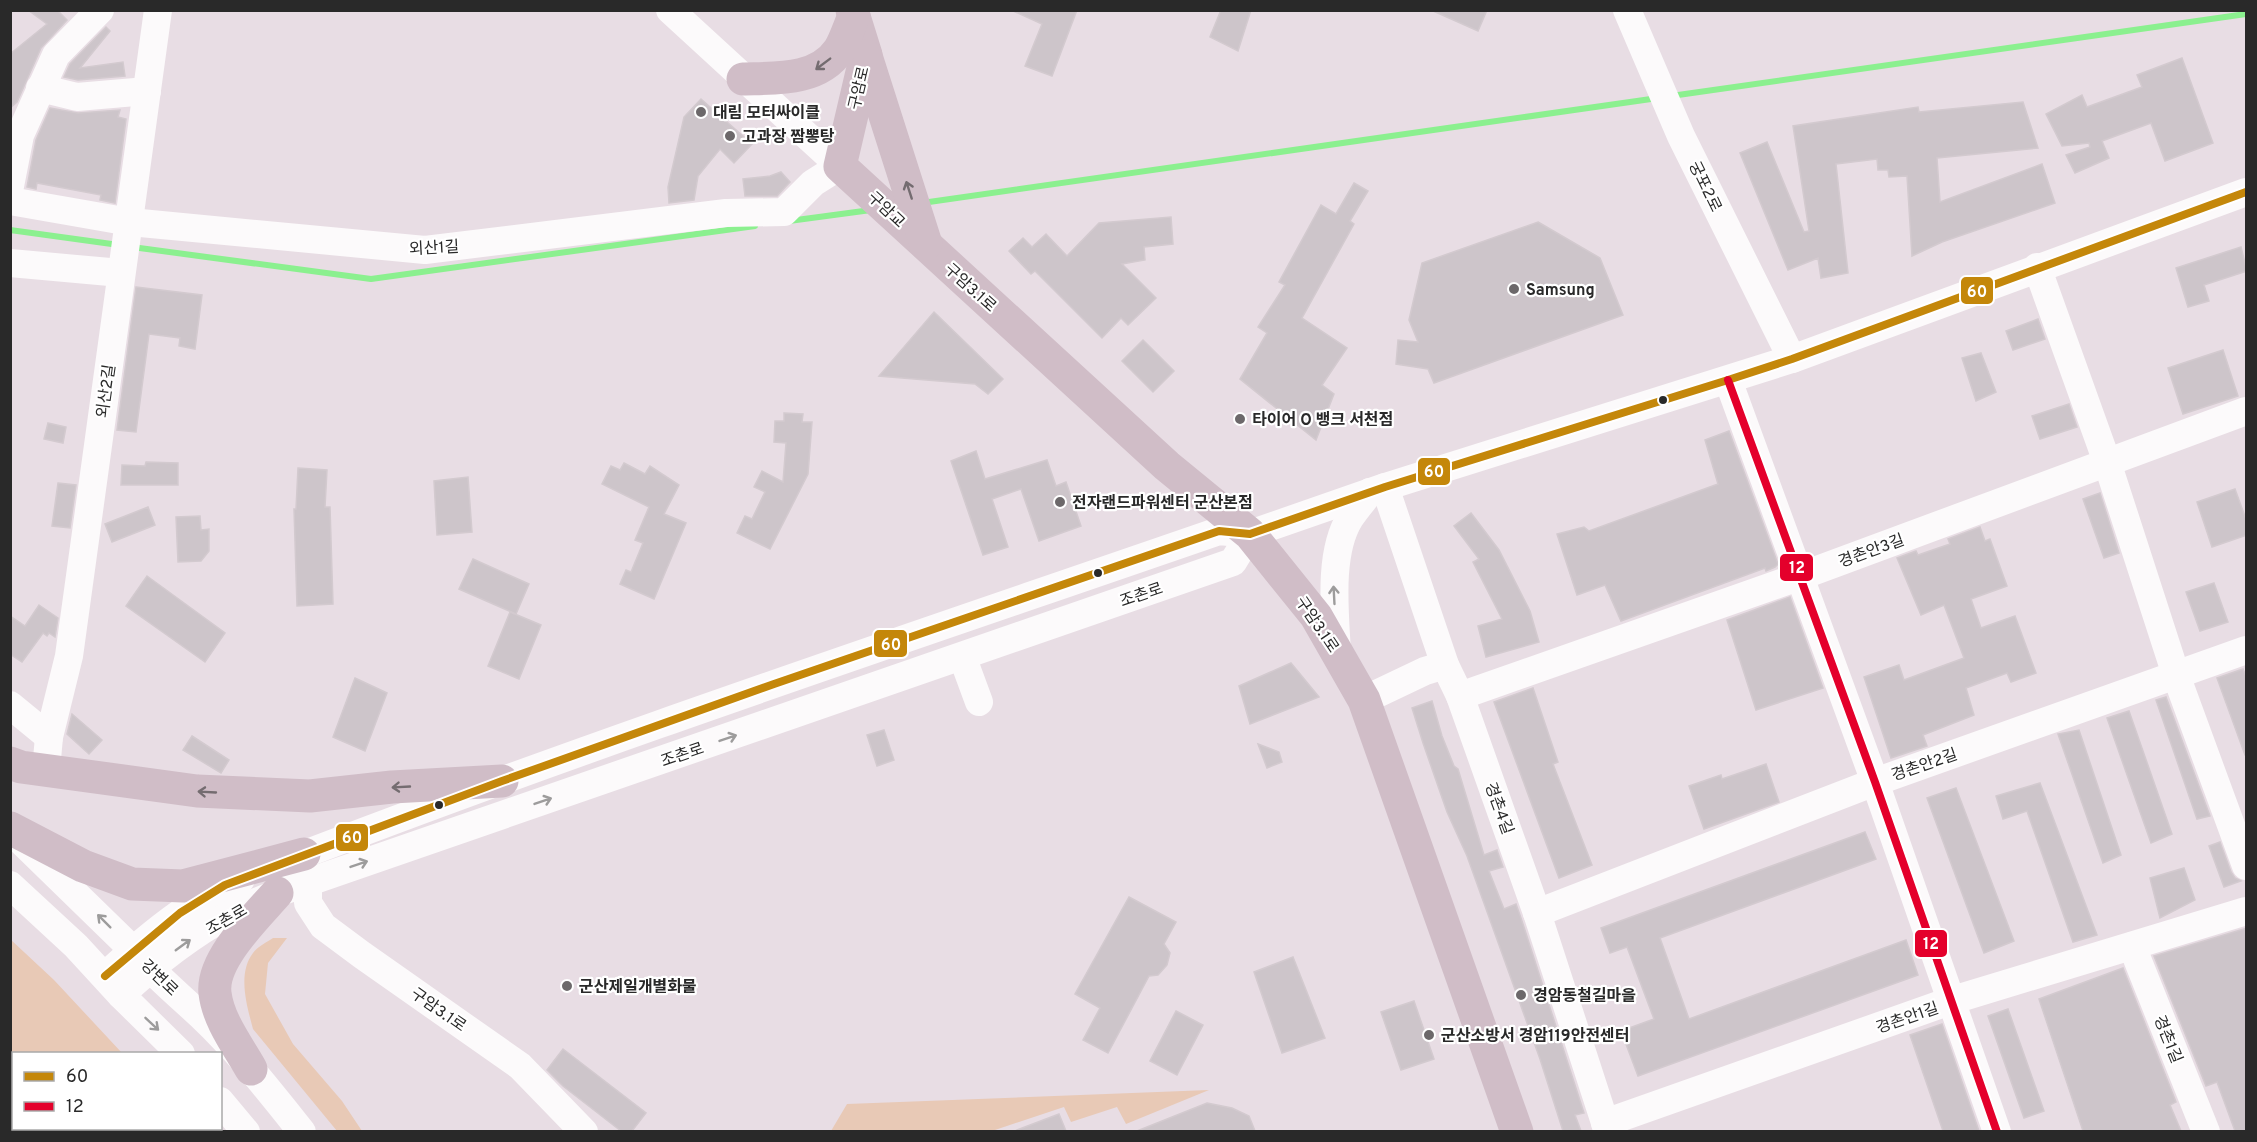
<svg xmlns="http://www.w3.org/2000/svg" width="2257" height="1142" font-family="Overpass,'Noto Sans KR',sans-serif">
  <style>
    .green { fill: #e8c9b6 }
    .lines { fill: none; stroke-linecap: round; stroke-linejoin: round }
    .stream { stroke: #8bf08f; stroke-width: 6 }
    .building { fill: #cdc5ca; stroke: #d3cacf; stroke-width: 1.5 }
    .minor { stroke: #fcfafb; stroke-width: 28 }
    .major { stroke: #d0bdc7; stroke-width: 33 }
    .bus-1-casing { stroke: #fff; stroke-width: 12 }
    .bus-2-casing { stroke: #fff; stroke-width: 12 }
    .bus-1 { stroke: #c4870a; stroke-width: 8 }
    .bus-2 { stroke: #e4002b; stroke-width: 8 }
    .oneway { stroke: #746c70 }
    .oneway2 { stroke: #9d9c9c }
    .poi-dot { fill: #6c686a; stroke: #fff; stroke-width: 2 }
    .bus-dot { fill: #292929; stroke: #fff; stroke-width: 2 }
    .labels { text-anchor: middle; stroke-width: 4.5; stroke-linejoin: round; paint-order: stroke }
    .street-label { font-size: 16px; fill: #292929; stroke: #fff }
    .poi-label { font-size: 16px; font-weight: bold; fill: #292929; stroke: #fff; text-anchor: start }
    .line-badge { stroke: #fff; stroke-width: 2 }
    .badge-label { font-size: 16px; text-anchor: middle; font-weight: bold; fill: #fff }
  </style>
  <rect width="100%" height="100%" fill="#e8dde4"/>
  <!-- green -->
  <g class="green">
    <path d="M 273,938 L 287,938 L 268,963 L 265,994 L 293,1044 L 342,1101 L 362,1131 L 337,1131 L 253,1029 C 247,1006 237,974 253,953 C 257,947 267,942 273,938 Z"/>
    <path d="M 10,939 L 54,980 L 122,1053 L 14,1054 L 13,1073 L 11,1071 Z"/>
    <path d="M 1209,1090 L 1126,1124 L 1117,1107 L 1071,1122 L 1064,1107 L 992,1131 L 831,1131 L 847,1104 Z"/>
  </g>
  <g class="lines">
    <!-- stream -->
    <g class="stream">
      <path d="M 1671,96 L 2246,14"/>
      <path d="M 922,203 L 1658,98"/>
      <path d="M 789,221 L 871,210"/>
      <path d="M 10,230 L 119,245"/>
      <path d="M 132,247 L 371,279 L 755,226"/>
    </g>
  </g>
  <!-- building -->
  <g class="building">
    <path d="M 28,10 L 57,10 L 67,20 L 41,48 L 17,102 L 10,108 L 10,54 L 47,24 Z"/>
    <path d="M 1011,10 L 1077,10 L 1052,76 L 1025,66 L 1042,24 Z"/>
    <path d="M 1221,10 L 1251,10 L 1238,51 L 1210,37 Z"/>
    <path d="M 1431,10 L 1487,10 L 1478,31 Z"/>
    <path d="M 106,27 L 110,31 L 80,68 L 123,62 L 125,76 L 78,80 L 64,77 L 70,64 Z"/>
    <path d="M 2182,58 L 2213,143 L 2165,161 L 2151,123 L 2102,141 L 2109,158 L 2075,173 L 2066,155 L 2090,147 L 2089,143 L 2062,146 L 2046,114 L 2082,95 L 2087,107 L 2142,87 L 2137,75 Z"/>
    <path d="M 701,99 L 752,144 L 734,163 L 720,149 L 698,176 L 694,200 L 669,203 L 668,187 L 684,117 Z"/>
    <path d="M 2023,102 L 2038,148 L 1937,158 L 1940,202 L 2042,164 L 2055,203 L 1942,242 L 1912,256 L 1907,176 L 1889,177 L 1888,170 L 1878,170 L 1877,159 L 1836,164 L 1848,273 L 1821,278 L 1818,258 L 1788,270 L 1740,153 L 1767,142 L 1804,232 L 1809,231 L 1793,126 L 1918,107 L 1919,112 Z"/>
    <path d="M 50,108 L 78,113 L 120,110 L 118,117 L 126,119 L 115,203 L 100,200 L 101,195 L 37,183 L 36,189 L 27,187 L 36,140 Z"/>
    <path d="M 781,172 L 790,182 L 777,196 L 745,196 L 743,179 L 770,176 Z"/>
    <path d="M 1354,183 L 1368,191 L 1350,221 L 1354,224 L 1302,318 L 1347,348 L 1322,385 L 1334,394 L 1316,440 L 1240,379 L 1267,333 L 1258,327 L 1285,285 L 1279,282 L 1321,205 L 1336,214 Z"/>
    <path d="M 1171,217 L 1173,244 L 1144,247 L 1145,260 L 1122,264 L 1156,298 L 1128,325 L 1121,318 L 1102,338 L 1035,271 L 1031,274 L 1009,251 L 1023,238 L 1032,247 L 1046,234 L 1067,256 L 1099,223 Z"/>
    <path d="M 1538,222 L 1600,258 L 1623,315 L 1434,383 L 1428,369 L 1396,364 L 1398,340 L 1418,342 L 1409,320 L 1422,263 Z"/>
    <path d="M 2241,247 L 2247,271 L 2204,285 L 2209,301 L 2188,307 L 2176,268 Z"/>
    <path d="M 136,287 L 202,295 L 195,349 L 179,346 L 180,338 L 149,334 L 136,432 L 117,430 Z"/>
    <path d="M 934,312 L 1003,379 L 988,394 L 975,384 L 879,376 Z"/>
    <path d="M 2038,319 L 2045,339 L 2013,350 L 2006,331 Z"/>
    <path d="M 1143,340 L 1174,371 L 1153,392 L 1122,361 Z"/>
    <path d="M 2223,350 L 2238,396 L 2183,414 L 2168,368 Z"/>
    <path d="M 1981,353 L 1996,392 L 1976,401 L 1962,358 Z"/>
    <path d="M 2069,404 L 2077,427 L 2040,439 L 2032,416 Z"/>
    <path d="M 784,413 L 803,414 L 802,422 L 812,422 L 808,474 L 770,549 L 737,533 L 745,516 L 752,519 L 765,492 L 754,487 L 762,471 L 783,482 L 786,443 L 774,442 L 775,421 L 784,421 Z"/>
    <path d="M 48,423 L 66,427 L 63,443 L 44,439 Z"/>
    <path d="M 1729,431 L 1778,564 L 1775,567 L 1766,571 L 1765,568 L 1621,621 L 1605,585 L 1577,595 L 1557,534 L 1584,527 L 1589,531 L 1718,484 L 1705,440 Z"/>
    <path d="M 976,451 L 985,479 L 1047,460 L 1056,486 L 1066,482 L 1081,526 L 1039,541 L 1021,489 L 992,499 L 1008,547 L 983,555 L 951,461 Z"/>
    <path d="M 146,462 L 178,463 L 178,485 L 121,485 L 122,465 L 145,466 Z"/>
    <path d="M 624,463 L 645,474 L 650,466 L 679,485 L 664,514 L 686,523 L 654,599 L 620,584 L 626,570 L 631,572 L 643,543 L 635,540 L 649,507 L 602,484 L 611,466 L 620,470 Z"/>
    <path d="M 298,468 L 327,470 L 325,507 L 330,507 L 333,604 L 297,606 L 294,509 L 296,509 Z"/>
    <path d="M 468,477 L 472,532 L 437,535 L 434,481 Z"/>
    <path d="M 58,483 L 76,485 L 70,528 L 52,526 Z"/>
    <path d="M 2235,489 L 2247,522 L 2247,535 L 2212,547 L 2197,502 Z"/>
    <path d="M 2100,493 L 2119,553 L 2104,558 L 2083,499 Z"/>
    <path d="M 148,507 L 155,525 L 112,542 L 105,524 Z"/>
    <path d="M 1471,513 L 1499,550 L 1530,611 L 1539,642 L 1486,657 L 1478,626 L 1502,619 L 1473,562 L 1479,559 L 1454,526 Z"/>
    <path d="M 200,516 L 201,530 L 209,529 L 209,551 L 201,561 L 178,562 L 176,517 Z"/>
    <path d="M 1980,527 L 1985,541 L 1990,539 L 2007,586 L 1971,599 L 1981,628 L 2015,616 L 2036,673 L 2011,682 L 2007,673 L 1966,688 L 1974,715 L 1923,735 L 1927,746 L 1891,758 L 1864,677 L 1899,665 L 1904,680 L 1964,658 L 1944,605 L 1921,615 L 1897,558 L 1916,551 L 1918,555 L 1950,544 L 1948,539 Z"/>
    <path d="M 473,559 L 529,584 L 516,614 L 459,589 Z"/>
    <path d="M 147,576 L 225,633 L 205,662 L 126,606 Z"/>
    <path d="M 2214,583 L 2228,622 L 2200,631 L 2186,592 Z"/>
    <path d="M 1790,597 L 1823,688 L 1756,710 L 1727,620 Z"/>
    <path d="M 39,605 L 58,618 L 55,637 L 49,633 L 47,636 L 43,633 L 22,662 L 10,654 L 10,616 L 25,626 Z"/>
    <path d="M 510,612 L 541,625 L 519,679 L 488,666 Z"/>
    <path d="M 1291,663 L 1319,697 L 1250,724 L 1239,686 Z"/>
    <path d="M 2243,669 L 2247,679 L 2247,755 L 2245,755 L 2217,678 Z"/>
    <path d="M 355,678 L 387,693 L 365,751 L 333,737 Z"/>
    <path d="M 1533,688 L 1558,762 L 1553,764 L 1592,865 L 1559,878 L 1494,702 Z"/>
    <path d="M 2166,697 L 2210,816 L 2197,819 L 2156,700 Z"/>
    <path d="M 1432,701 L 1442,736 L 1454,766 L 1458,769 L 1484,855 L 1497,850 L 1503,867 L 1489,871 L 1504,909 L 1516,904 L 1521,918 L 1584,1113 L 1575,1115 L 1581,1131 L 1563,1131 L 1540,1059 L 1467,856 L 1447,812 L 1423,743 L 1412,708 Z"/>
    <path d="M 2129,711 L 2172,834 L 2151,843 L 2107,718 Z"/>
    <path d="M 72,714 L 102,740 L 89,754 L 67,734 Z"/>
    <path d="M 884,730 L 894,760 L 877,766 L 867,735 Z"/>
    <path d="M 2079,730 L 2121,855 L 2103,863 L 2058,734 Z"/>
    <path d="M 192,736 L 229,760 L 221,773 L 183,750 Z"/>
    <path d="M 1258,744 L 1279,752 L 1282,762 L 1267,768 Z"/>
    <path d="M 1766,764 L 1779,802 L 1704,829 L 1689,786 L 1721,775 L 1722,779 Z"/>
    <path d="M 2040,783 L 2097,935 L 2073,942 L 2027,811 L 2003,819 L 1996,796 Z"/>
    <path d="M 1956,788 L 2014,941 L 1984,953 L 1927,798 Z"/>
    <path d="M 1865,832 L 1876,859 L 1660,938 L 1689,1019 L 1906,940 L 1918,975 L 1638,1076 L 1621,1031 L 1654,1019 L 1627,947 L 1610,953 L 1601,928 Z"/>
    <path d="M 2220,842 L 2231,872 L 2235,878 L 2241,881 L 2224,887 L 2209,846 Z"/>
    <path d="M 2184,868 L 2195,900 L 2160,918 L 2150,878 Z"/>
    <path d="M 1129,897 L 1176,922 L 1164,944 L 1170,953 L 1167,965 L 1158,975 L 1149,976 L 1108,1053 L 1083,1040 L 1100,1008 L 1075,994 Z"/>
    <path d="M 2247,928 L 2247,1131 L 2235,1131 L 2217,1082 L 2206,1086 L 2154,956 Z"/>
    <path d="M 1293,957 L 1325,1038 L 1282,1053 L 1254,972 Z"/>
    <path d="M 2123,968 L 2176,1102 L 2170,1105 L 2181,1131 L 2083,1131 L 2039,999 Z"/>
    <path d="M 1414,1001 L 1434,1059 L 1401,1070 L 1381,1012 Z"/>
    <path d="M 2008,1009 L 2044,1111 L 2024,1118 L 1988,1016 Z"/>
    <path d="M 1176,1011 L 1203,1025 L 1177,1075 L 1150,1061 Z"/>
    <path d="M 1942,1024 L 1979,1131 L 1943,1131 L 1910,1035 Z"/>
    <path d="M 563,1049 L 646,1113 L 632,1131 L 621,1131 L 563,1086 L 547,1070 Z"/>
    <path d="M 1207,1103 L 1232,1108 L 1249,1116 L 1255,1131 L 1137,1131 Z"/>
    <path d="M 1059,1114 L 1066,1131 L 1018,1131 L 1017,1130 Z"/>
  </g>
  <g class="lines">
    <!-- minor -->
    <g class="minor">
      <path d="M 1627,10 L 1681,136 L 1792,359"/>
      <path d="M 40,88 L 77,97 L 147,91"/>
      <path d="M 10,186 L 20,135 L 56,55 L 100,10"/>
      <path d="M 10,201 L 130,222 L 425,250 L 726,213 L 784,212 L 813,183 L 840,166 L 670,10"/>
      <path d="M 10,263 L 121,273"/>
      <path d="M 2037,267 L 2107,462 L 2176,675 L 2246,866"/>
      <path d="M 1728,380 L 1875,782 L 1997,1132"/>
      <path d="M 1385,487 L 1445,665 L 1460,696 L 1537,913 L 1608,1132"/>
      <path d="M 1337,653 C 1335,613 1328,553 1350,518 C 1356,509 1363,501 1370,492"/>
      <path d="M 969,654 L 965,664 L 979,702"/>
      <path d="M 1460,696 L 1801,576 L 2246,411"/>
      <path d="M 1364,700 L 1425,671 L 1445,665"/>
      <path d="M 10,705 L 49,737"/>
      <path d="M 46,770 L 49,737 L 69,656 L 158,10"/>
      <path d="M 18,838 L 134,951 C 154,975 178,994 201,1016 C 238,1051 270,1092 302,1132"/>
      <path d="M 284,862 C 593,743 906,639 1219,531 L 1250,534 L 1385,487 L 1792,359 L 2246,192"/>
      <path d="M 308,882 L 308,903 L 323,926 L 362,955 L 520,1066 L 584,1132"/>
      <path d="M 10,885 L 76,946 L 121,995 L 181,1054"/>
      <path d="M 1537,913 L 1875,782 L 2246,650"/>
      <path d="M 2132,946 L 2206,1132"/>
      <path d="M 105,976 C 143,940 192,898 241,879"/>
      <path d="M 121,995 C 153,965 191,935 230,914 C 245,906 262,900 277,893 L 1233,562 L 1250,534"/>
      <path d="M 220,1101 L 246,1132"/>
      <path d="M 1605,1123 L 1953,1000 L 2246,911"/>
    </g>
    <!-- major -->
    <g class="major">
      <path d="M 852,10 L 866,55 L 840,166 L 1167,466 L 1250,534 L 1316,616 L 1364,700 L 1517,1132"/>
      <path d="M 866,56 L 926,244"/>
      <path d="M 743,79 C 776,78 818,81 839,50 C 845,41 849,27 854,16"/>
      <path d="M 10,763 L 21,767 L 197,791 L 310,796 L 392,787 L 502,781"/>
      <path d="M 10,828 L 83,866 L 132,884 L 183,886 L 304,854"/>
      <path d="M 251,1069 C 238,1046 218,1020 215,993 C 211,960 256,917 277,893"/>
    </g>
    <defs>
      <path id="bus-1" d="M 105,976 L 180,913 L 225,885 L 502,781 L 774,684 L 1219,531 L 1250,534 L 1385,487 L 1728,380 L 1792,359 L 2246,192"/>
      <path id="bus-2" d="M 1728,380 L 1875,782 L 1997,1132"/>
    </defs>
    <!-- bus-1 casing -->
    <use href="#bus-1" class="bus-1-casing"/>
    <!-- bus-2 casing -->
    <use href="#bus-2" class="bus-2-casing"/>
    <!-- bus-1 -->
    <use href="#bus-1" class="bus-1"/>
    <!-- bus-2 -->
    <use href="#bus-2" class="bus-2"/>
  </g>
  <!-- one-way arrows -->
  <defs><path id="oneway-shaft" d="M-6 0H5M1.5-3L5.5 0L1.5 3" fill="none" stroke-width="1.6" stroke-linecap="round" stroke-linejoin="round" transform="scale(1.5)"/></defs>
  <g class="oneway">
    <use href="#oneway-shaft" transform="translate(823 64) rotate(143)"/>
    <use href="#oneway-shaft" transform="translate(909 190) rotate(-108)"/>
    <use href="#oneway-shaft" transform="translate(401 787) rotate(177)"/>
    <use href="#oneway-shaft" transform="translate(207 792) rotate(-177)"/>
  </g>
  <g class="oneway2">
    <use href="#oneway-shaft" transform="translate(1334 595) rotate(-93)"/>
    <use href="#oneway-shaft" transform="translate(728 738) rotate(-19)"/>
    <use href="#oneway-shaft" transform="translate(543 801) rotate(-19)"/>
    <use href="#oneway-shaft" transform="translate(359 864) rotate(-19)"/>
    <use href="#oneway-shaft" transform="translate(104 921) rotate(-135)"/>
    <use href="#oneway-shaft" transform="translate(183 945) rotate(-36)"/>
    <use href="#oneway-shaft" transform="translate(152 1024) rotate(43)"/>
  </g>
  <!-- markers -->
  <g class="poi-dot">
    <circle cx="701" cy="112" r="6"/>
    <circle cx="730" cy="136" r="6"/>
    <circle cx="1514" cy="289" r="6"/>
    <circle cx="1240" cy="419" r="6"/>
    <circle cx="1060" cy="502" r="6"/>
    <circle cx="567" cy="986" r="6"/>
    <circle cx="1521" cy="995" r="6"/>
    <circle cx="1429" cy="1035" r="6"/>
  </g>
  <g class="bus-dot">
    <circle cx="1663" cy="400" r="5"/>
    <circle cx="1098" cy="573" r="5"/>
    <circle cx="439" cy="805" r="5"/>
  </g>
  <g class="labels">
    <!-- street labels -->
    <g class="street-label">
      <text transform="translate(858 88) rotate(-77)" y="6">구암로</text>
      <text transform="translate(1706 186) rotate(64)" y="6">궁포2로</text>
      <text transform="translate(887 209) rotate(43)" y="6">구암교</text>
      <text transform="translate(434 247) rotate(-3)" y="6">외산1길</text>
      <text transform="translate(971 287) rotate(42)" y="6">구암3.1로</text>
      <text transform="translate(105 391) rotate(-82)" y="6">외산2길</text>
      <text transform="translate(1871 550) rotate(-20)" y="6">경촌안3길</text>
      <text transform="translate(1141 594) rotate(-19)" y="6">조촌로</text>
      <text transform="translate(1318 624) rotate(56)" y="6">구암3.1로</text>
      <text transform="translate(682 754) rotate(-19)" y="6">조촌로</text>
      <text transform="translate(1924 764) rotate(-19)" y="6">경촌안2길</text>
      <text transform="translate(1500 808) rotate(70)" y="6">경촌4길</text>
      <text transform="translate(226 919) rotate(-30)" y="6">조촌로</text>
      <text transform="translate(160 977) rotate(44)" y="6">강변로</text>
      <text transform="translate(439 1009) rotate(35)" y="6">구암3.1로</text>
      <text transform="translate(1907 1017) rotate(-19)" y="6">경촌안1길</text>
      <text transform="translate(2169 1039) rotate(68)" y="6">경촌1길</text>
    </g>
    <!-- poi labels -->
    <g class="poi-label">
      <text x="713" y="118">대림 모터싸이클</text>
      <text x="742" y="142">고과장 짬뽕탕</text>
      <text x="1526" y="295">Samsung</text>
      <text x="1252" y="425">타이어 O 뱅크 서천점</text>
      <text x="1072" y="508">전자랜드파워센터 군산본점</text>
      <text x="579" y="992">군산제일개별화물</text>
      <text x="1533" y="1001">경암동철길마을</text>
      <text x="1441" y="1041">군산소방서 경암119안전센터</text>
    </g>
  </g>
  <g class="line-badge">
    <rect x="1960" y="276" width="34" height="29" rx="6" fill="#c4870a"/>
    <rect x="1417" y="457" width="34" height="29" rx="6" fill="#c4870a"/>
    <rect x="1779" y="553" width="35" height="29" rx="6" fill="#e4002b"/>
    <rect x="873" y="629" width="35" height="29" rx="6" fill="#c4870a"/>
    <rect x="335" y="823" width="34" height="29" rx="6" fill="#c4870a"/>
    <rect x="1914" y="929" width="34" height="29" rx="6" fill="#e4002b"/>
  </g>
  <g class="badge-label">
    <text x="1977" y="297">60</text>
    <text x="1434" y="477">60</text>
    <text x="1797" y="573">12</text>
    <text x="891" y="650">60</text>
    <text x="352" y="843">60</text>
    <text x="1931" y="949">12</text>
  </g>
  <!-- border -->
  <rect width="2257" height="1142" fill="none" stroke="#292929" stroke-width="24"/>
  <!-- legend -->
  <rect x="12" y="1052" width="210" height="78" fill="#ffffff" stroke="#a9a9a9" stroke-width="1.5"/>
  <rect x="24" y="1072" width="30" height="9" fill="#c4870a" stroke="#a9a9a9" stroke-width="1.5"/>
  <text x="66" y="1082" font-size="18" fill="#292929">60</text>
  <rect x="24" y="1102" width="30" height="9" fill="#e4002b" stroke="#a9a9a9" stroke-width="1.5"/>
  <text x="66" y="1112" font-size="18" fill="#292929">12</text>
</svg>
